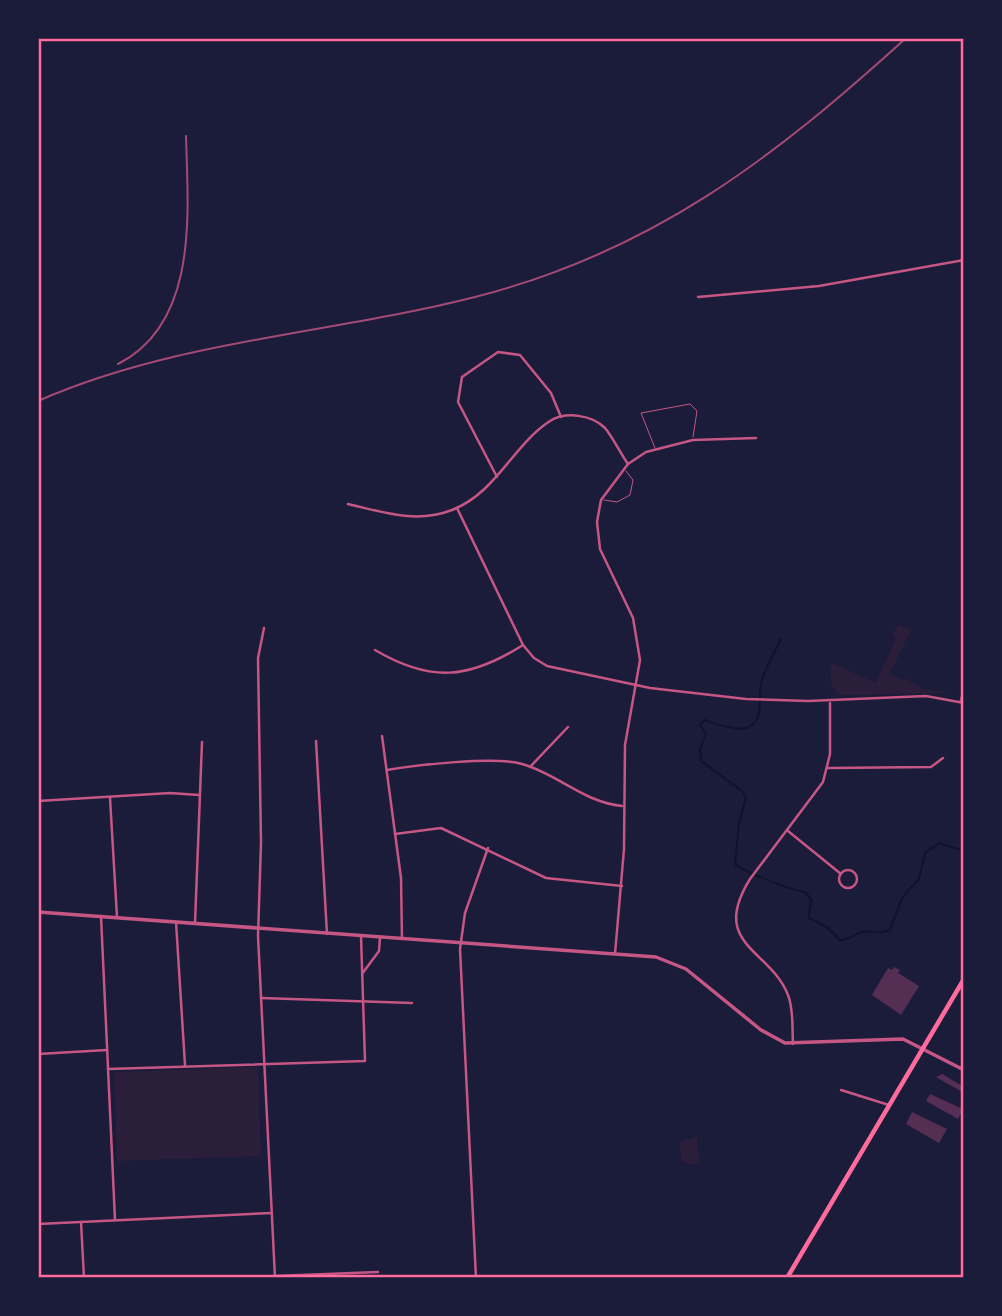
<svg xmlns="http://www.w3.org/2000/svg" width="1002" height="1316" font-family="'Work Sans',sans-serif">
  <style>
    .green { fill: #2a1e3b }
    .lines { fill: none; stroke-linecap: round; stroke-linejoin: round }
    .stream { stroke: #12122b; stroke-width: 2 }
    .building { fill: #542f53 }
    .service { stroke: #c65784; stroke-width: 1 }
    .minor { stroke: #c65784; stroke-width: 2.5 }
    .tertiary { stroke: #c65784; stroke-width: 3.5 }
    .trunk { stroke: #ff6b9d; stroke-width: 4.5 }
    .rail { stroke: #a44b75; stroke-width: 2 }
    .neatline { fill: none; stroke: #ff6b9d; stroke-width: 2.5 }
  </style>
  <rect width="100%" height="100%" fill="#1b1b3a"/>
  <!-- green -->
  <g class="green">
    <path d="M 898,624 L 911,630 L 889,675 L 904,680 L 905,678 L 924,689 L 954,693 L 842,695 C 829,689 829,676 832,663 L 876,683 L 896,638 L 892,636 Z"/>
    <path d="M 258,1067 L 261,1156 L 117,1161 L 114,1072 Z"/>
    <path d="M 697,1136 L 699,1162 L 695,1165 L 682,1162 L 679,1142 Z"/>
  </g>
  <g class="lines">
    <!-- stream -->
    <path class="stream" d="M 781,639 C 774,653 764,669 761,684 C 759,693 761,703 759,712 C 754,740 723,726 705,720 L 700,725 L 706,734 L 700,749 L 701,761 L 742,791 L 746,797 L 739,823 L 735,864 C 742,871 796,892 805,892 L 811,899 L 809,918 L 827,927 L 840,940 C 849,940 853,935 862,932 C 872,930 879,935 890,930 L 902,898 L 919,879 L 925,853 L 939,843 L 964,851"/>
  </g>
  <!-- building -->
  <g class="building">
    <path d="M 894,967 L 900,970 L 898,973 L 919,986 L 901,1015 L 872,995 L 888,968 L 892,970 Z"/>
    <path d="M 942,1074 L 964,1087 L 964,1093 L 936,1077 Z"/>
    <path d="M 930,1094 L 963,1109 L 958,1119 L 926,1101 Z"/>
    <path d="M 912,1112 L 947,1129 L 939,1143 L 906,1124 Z"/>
  </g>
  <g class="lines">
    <!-- service -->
    <g class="service">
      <path d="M 655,448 L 641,413 L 690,404 L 697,411 L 693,437"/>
      <path d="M 604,500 L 617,502 L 630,495 L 633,480 L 626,471"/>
      <path d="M 960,701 L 964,687"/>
    </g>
    <!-- minor -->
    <g class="minor">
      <path d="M 698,297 L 819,286 L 964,260"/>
      <path d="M 497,477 L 458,402 L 462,377 L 498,352 L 520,355 L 551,393 L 561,417"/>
      <path d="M 348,504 C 383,512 416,524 452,510 C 496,493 513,445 550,421 C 566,411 592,415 605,428 C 614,439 620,453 628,464"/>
      <path d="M 457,508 L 523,645 L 534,658 L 547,666 L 650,688 L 746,699 L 808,701 L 926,696 L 964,703"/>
      <path d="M 264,628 L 258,658 L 261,843 L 258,936 L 275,1278"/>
      <path d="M 375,650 C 431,683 469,679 523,645"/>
      <path d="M 382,736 L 401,878 L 402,939"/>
      <path d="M 316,741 L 327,934"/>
      <path d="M 530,767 L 568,727"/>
      <path d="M 828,768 L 931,767 L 943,758"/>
      <path d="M 387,770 C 417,765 494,756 522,764 C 558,774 583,802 622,806"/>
      <path d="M 110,798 L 117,917"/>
      <path d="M 38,801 L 170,793 L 199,795"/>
      <path d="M 788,831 L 841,874"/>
      <path d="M 395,834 L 441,828 L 546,878 L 622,886"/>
      <circle cx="848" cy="879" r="9"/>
      <path d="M 101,916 L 115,1220"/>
      <path d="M 176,922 L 185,1065"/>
      <path d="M 195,923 L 202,742"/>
      <path d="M 615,954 L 624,849 L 625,745 L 640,660 L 633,618 L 600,549 L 597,522 L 601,500 L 628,464 L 646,452 L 693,440 L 756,438"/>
      <path d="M 362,974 L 379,951 L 380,937"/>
      <path d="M 261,998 L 412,1003"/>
      <path d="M 793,1044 C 792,1029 794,1010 788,995 C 770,949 709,945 750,879 L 823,782 L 830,754 L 830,703"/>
      <path d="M 38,1054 L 107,1050"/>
      <path d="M 108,1069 L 365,1061 L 361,936"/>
      <path d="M 841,1090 L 889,1105"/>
      <path d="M 81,1222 L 84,1278"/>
      <path d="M 38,1224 L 272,1213"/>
      <path d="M 275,1276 L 378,1272"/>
      <path d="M 476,1278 L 460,949 L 465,913 L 488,848"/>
    </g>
    <!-- tertiary -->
    <path class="tertiary" d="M 38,912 L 656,957 L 686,969 L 761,1030 L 785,1043 L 903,1039 L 964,1070"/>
    <!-- trunk -->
    <path class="trunk" d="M 787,1278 L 964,979"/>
    <!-- rail -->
    <g class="rail">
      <path d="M 118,364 C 199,323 188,212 186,136"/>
      <path d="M 38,401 C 177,340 330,334 475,297 C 652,252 774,158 906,38"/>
    </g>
  </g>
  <!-- border -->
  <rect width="1002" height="1316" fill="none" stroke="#1b1b3a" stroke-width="80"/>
  <rect x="40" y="40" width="922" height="1236" class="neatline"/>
</svg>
